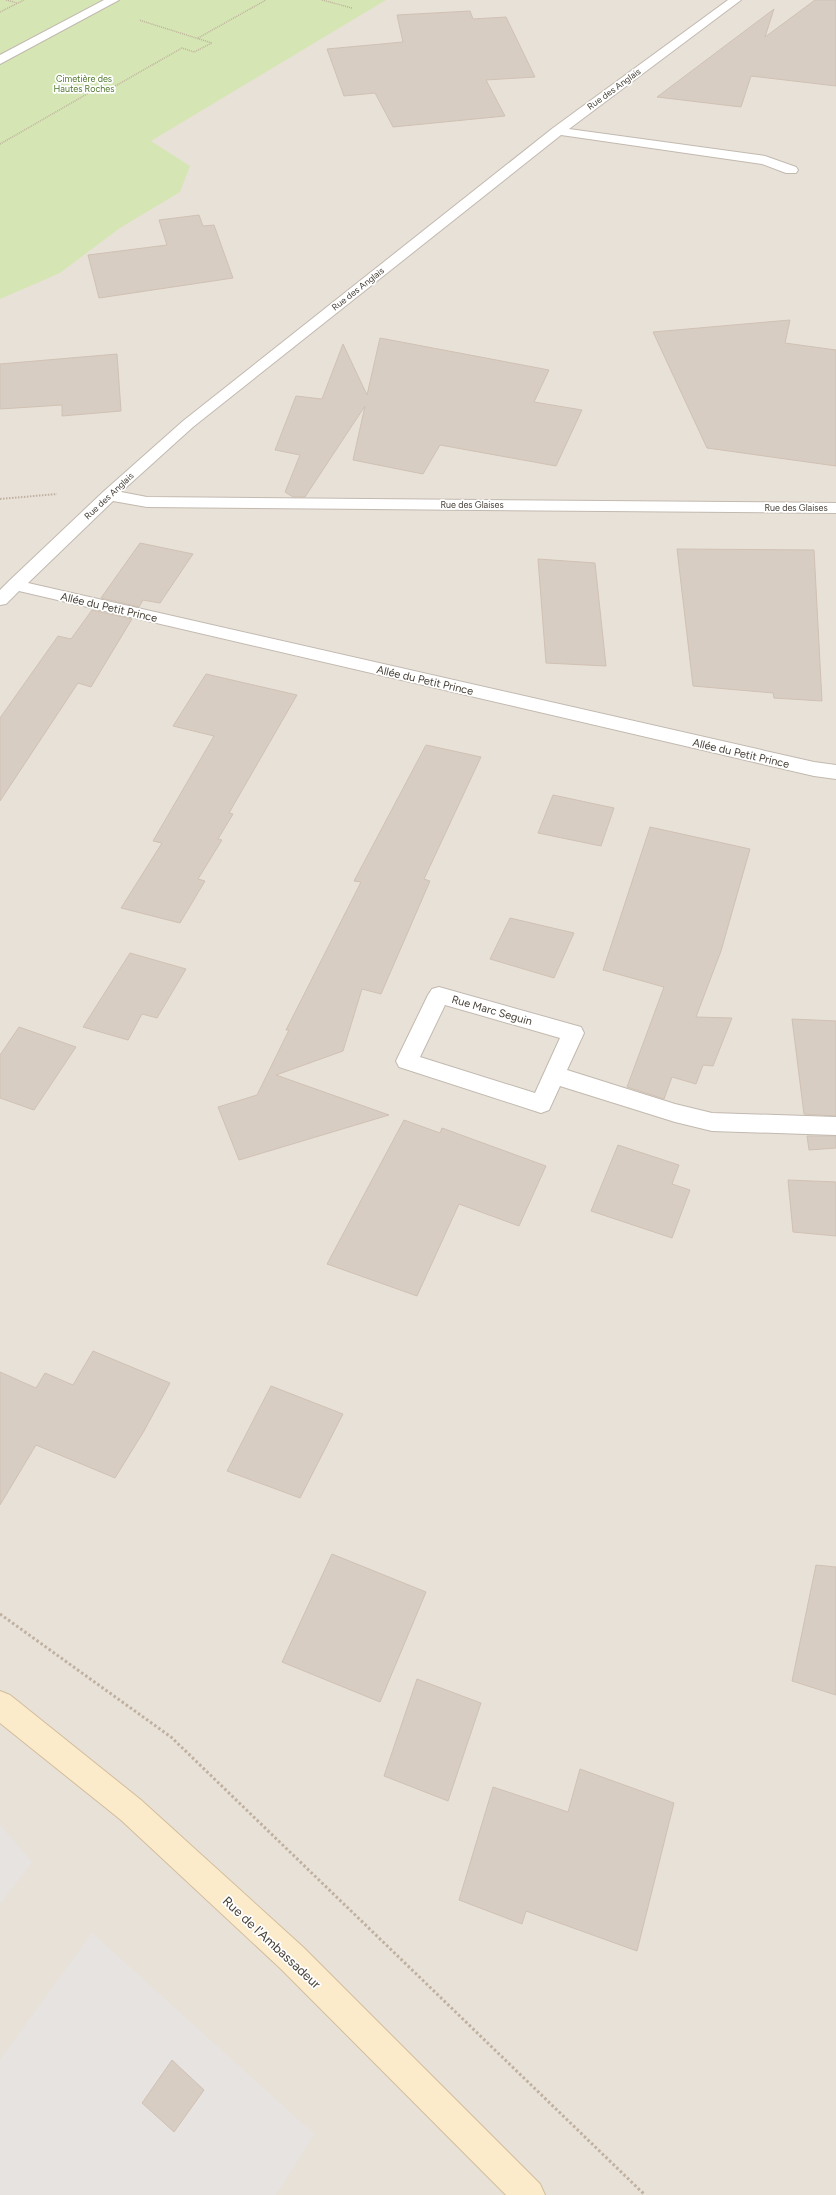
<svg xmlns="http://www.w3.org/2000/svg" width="836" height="2195" font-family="Figtree,sans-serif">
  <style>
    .residential { fill: #e8e1d8 }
    .green { fill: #d5e6b4 }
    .parking { fill: #e6e3e1 }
    .building { fill: #d8cdc2; stroke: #d0c1b3 }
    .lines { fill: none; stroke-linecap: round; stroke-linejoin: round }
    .lane-casing { stroke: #c2b9af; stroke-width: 2 }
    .street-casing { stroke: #c2b9af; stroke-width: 2 }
    .secondary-casing { stroke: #d2bd9b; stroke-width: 2 }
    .path-far2 { stroke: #c0b09e; stroke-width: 1.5; stroke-dasharray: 1 1; stroke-linecap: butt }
    .path-far1 { stroke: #c0b09e; stroke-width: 2; stroke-dasharray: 1.5 1.5; stroke-linecap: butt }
    .path { stroke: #c0b09e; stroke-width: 3; stroke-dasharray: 2.5 2.5; stroke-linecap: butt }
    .lane { fill: #fff; fill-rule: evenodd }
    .street { fill: #fff; fill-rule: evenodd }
    .secondary { fill: #fcebcb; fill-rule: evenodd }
    .labels { text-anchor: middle; stroke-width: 3.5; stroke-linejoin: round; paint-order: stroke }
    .far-park-label { font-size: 9px; fill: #51772d; stroke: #fff }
    .far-street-label { font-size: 9px; fill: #474038; stroke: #fff }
    .street-label { font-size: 11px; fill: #474038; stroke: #fff }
    .near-street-label { font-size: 13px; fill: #474038; stroke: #fff }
  </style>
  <rect width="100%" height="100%" fill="#f4f0e9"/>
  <!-- residential -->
  <rect class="residential" x="0" y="0" width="836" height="2195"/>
  <!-- green -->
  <path class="green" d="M 0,0 L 386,0 L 151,141 L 190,166 L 180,192 L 120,228 L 60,273 L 0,299 Z"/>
  <!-- parking -->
  <g class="parking">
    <path d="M 0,1825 L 32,1862 L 0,1904 Z"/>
    <path d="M 92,1933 L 314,2134 L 276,2195 L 0,2195 L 0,2060 Z"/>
  </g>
  <!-- building -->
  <g class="building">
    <path d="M 815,0 L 836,0 L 836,86 L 751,76 L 741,107 L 657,97 L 774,9 L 765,37 Z"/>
    <path d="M 470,11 L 473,19 L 506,17 L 535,77 L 486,80 L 505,116 L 393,127 L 375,93 L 344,96 L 327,49 L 403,42 L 397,15 Z"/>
    <path d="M 199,215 L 203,226 L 214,225 L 233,278 L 99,298 L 88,255 L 167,245 L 159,220 Z"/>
    <path d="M 790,320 L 785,343 L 836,350 L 836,466 L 707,448 L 653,332 Z"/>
    <path d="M 380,338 L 549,370 L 534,402 L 582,410 L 556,466 L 440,445 L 423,474 L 353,460 L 365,406 L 305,497 L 293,497 L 285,492 L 300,455 L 275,450 L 296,396 L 322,399 L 343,344 L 367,395 Z"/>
    <path d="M 117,354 L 121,411 L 62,416 L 62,405 L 0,409 L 0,364 Z"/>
    <path d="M 140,543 L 193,554 L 160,603 L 143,600 L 139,607 L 101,598 Z"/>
    <path d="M 677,549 L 814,550 L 822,701 L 774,698 L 773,693 L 693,686 Z"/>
    <path d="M 538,559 L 595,563 L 606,666 L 546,663 Z"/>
    <path d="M 92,610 L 132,619 L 91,687 L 78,683 L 0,801 L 0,718 L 58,636 L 71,639 Z"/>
    <path d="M 206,674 L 297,695 L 229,813 L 233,814 L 218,839 L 222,840 L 198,879 L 205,881 L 180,923 L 121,908 L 162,843 L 153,841 L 214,736 L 173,726 Z"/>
    <path d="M 426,745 L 481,757 L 424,879 L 430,881 L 381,994 L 362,989 L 343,1051 L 276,1075 L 389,1115 L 239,1160 L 218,1107 L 257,1095 L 289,1030 L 286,1030 L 361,882 L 354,881 Z"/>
    <path d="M 553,795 L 614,808 L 601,846 L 538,833 Z"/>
    <path d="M 650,827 L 750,849 L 721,951 L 696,1017 L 732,1018 L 713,1066 L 703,1065 L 696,1084 L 672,1077 L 664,1099 L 627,1087 L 664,987 L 603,970 Z"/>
    <path d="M 510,918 L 574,933 L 554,978 L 490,959 Z"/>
    <path d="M 130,953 L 186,969 L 157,1018 L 142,1014 L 128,1040 L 83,1027 Z"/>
    <path d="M 792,1019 L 836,1021 L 836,1116 L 804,1114 Z"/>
    <path d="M 19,1027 L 76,1047 L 34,1110 L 0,1098 L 0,1055 Z"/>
    <path d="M 404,1120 L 440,1133 L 442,1128 L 546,1166 L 519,1226 L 459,1204 L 417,1296 L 327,1264 Z"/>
    <path d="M 807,1136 L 836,1136 L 836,1148 L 809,1150 Z"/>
    <path d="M 618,1145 L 679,1165 L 672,1184 L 690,1190 L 672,1238 L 591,1211 Z"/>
    <path d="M 788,1180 L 836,1182 L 836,1236 L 793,1232 Z"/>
    <path d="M 93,1351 L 170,1383 L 144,1431 L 115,1478 L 36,1445 L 0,1505 L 0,1372 L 36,1388 L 45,1373 L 73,1385 Z"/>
    <path d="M 271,1386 L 343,1414 L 300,1498 L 227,1471 Z"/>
    <path d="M 332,1554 L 426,1592 L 380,1702 L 282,1662 Z"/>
    <path d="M 816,1565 L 836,1567 L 836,1695 L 792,1681 Z"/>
    <path d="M 417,1679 L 481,1703 L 448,1801 L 384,1776 Z"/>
    <path d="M 580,1769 L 674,1803 L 637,1951 L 526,1911 L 522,1924 L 459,1900 L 493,1787 L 568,1812 Z"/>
    <path d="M 172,2060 L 204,2090 L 174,2132 L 142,2103 Z"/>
  </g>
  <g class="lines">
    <defs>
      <path id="lane" d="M 104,0 L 119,0 L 0,64 L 0,55 Z"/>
      <g id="street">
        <path d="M 728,0 L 741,0 L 569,129 L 765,156 L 796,167 L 798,170 L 796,173 L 786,173 L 762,164 L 561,135 L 193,427 L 121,492 L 147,497 L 836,503 L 836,513 L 147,507 L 113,501 L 28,583 L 814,762 L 836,765 L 836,779 L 814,776 L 19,591 L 6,604 L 0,605 L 0,590 L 9,581 L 103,492 L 183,421 L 553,128 Z"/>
        <path d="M 439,987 L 581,1027 L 584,1033 L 567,1070 L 675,1104 L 712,1113 L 836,1117 L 836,1135 L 712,1131 L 675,1122 L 560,1086 L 549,1110 L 541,1113 L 399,1067 L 396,1061 L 428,995 L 432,989 ZM 445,1005 L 560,1038 L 535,1093 L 420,1057 Z"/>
      </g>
      <path id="secondary" d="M 0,1691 L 10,1695 L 141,1800 L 303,1947 L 540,2184 L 545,2195 L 506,2195 L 281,1969 L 121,1820 L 0,1723 Z"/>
    </defs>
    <!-- lane casing -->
    <use href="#lane" class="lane-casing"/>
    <!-- street casing -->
    <use href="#street" class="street-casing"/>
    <!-- secondary casing -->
    <use href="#secondary" class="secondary-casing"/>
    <!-- path-far2 -->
    <g class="path-far2">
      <path d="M 6,0 L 17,3"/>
      <path d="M 322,0 L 352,8"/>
      <path d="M 0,12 L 24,0"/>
      <path d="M 198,38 L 266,0"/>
      <path d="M 0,144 L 101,86 L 110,89 L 182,48 L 194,52 L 212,43 L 139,20"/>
    </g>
    <!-- path-far1 -->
    <path class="path-far1" d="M 0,499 L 57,494"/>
    <!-- path -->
    <path class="path" d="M 0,1614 L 171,1737 L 645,2195"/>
    <!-- lane -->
    <use href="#lane" class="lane"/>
    <!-- street -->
    <use href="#street" class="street"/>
    <!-- secondary -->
    <use href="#secondary" class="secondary"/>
  </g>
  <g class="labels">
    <!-- far-park labels -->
    <g class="far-park-label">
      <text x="84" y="82">Cimetière des<tspan x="84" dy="10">Hautes Roches</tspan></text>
    </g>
    <!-- far-street labels -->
    <g class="far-street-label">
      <text transform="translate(614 89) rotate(-36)" y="3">Rue des Anglais</text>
      <text transform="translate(358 289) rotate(-38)" y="3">Rue des Anglais</text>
      <text transform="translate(109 496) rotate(-43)" y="3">Rue des Anglais</text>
      <text x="472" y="508">Rue des Glaises</text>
      <text x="796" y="511">Rue des Glaises</text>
    </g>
    <!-- street labels -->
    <g class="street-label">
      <text transform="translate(109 607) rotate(13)" y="4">Allée du Petit Prince</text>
      <text transform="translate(425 680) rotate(13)" y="4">Allée du Petit Prince</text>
      <text transform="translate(741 753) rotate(13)" y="4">Allée du Petit Prince</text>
      <text transform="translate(492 1010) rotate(16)" y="4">Rue Marc Seguin</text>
    </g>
    <!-- near-street labels -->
    <g class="near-street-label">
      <text transform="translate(272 1942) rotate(43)" y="5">Rue de l'Ambassadeur</text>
    </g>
  </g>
</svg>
